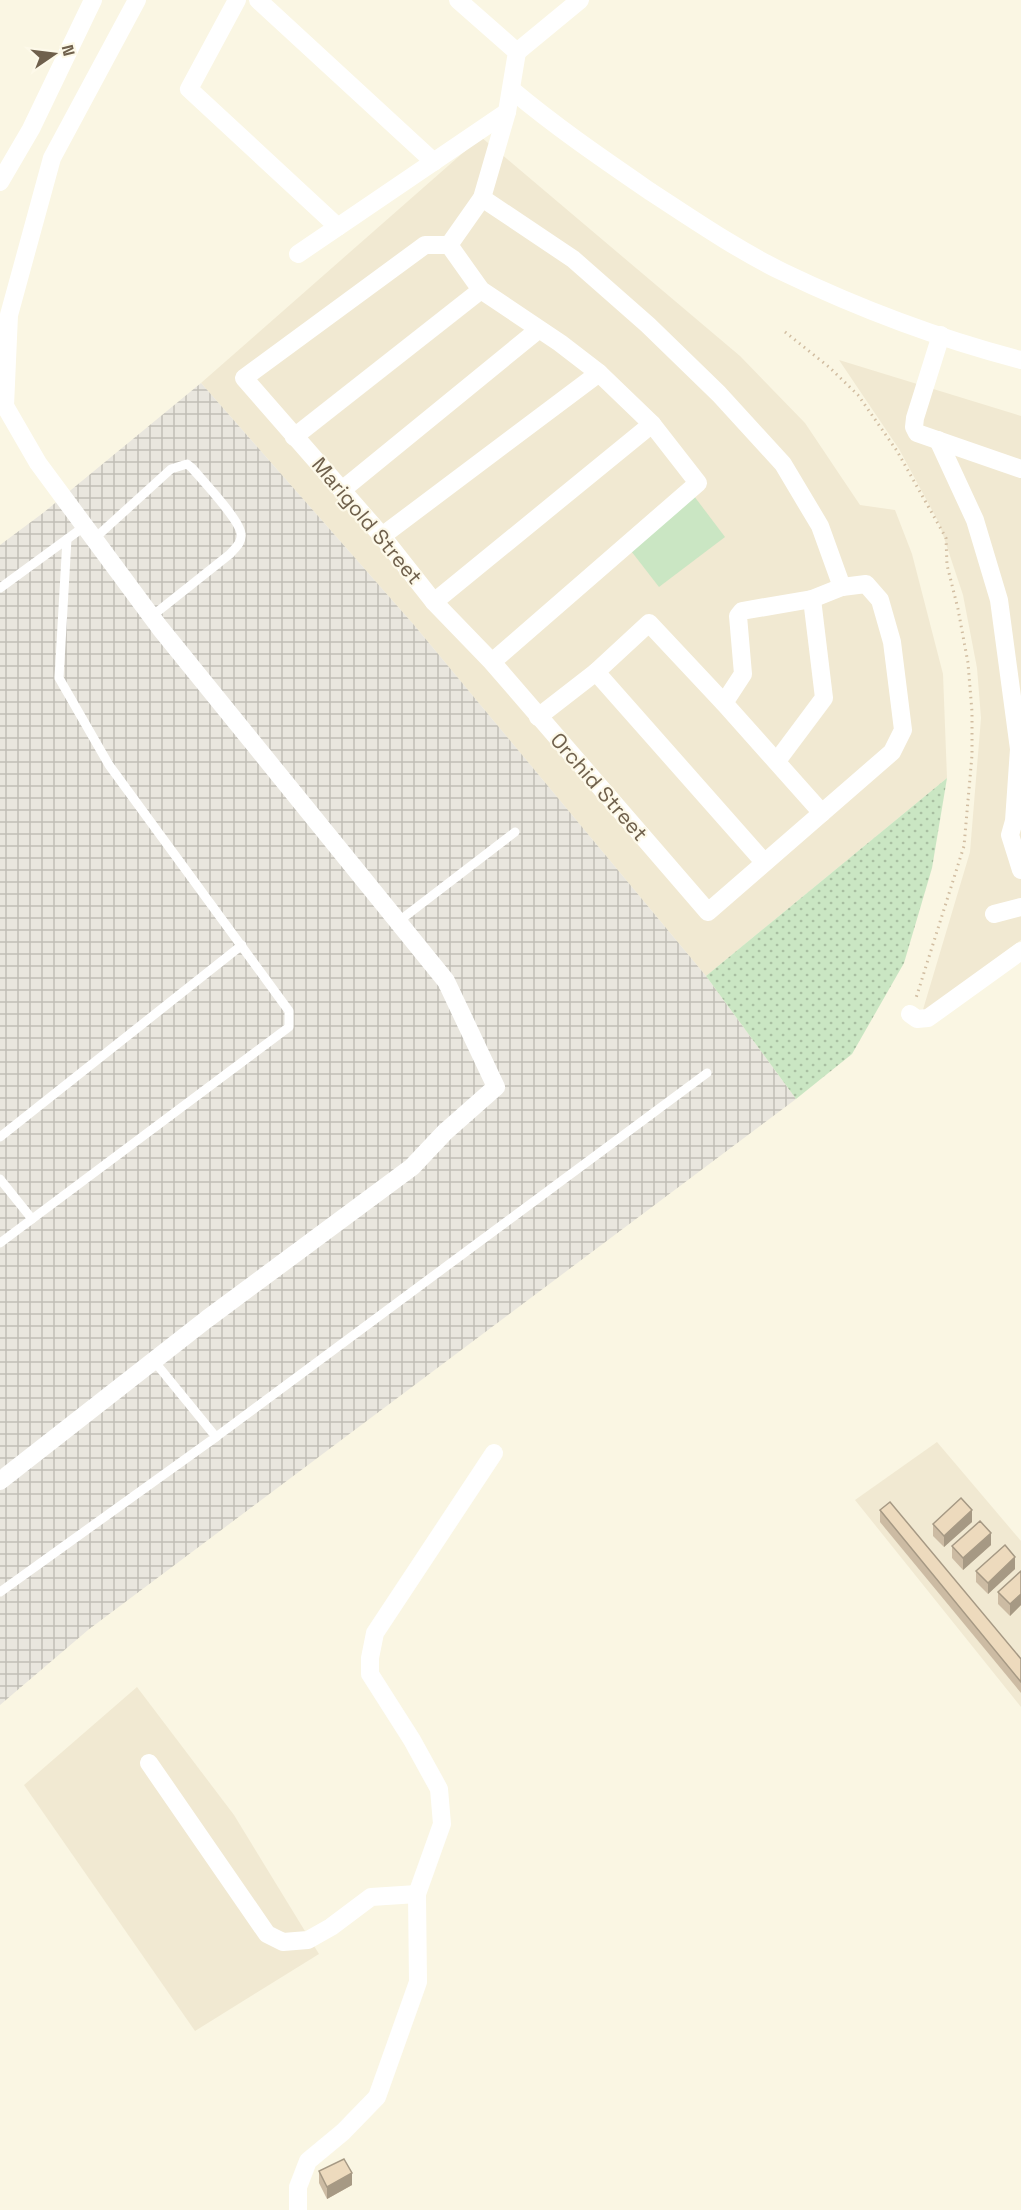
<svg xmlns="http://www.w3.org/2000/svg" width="1021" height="2210" font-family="'Space Grotesk',sans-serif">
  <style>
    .residential { fill: #f1e9d2 }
    .industrial { fill: url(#industrial-grid) }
    .grass { fill: url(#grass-dots) }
    .pitch { fill: #cae6c3 }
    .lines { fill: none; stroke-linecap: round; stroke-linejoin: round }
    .path { stroke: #d1bda1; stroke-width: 3; stroke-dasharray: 1.5 4.5; stroke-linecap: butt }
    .lane { stroke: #fff; stroke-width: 9 }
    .street { stroke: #fff; stroke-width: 18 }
    .wall { fill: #ccbba3 }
    .shaded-wall { fill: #a69984 }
    .building { fill: #eddabd; stroke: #a69984; stroke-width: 1.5 }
    .labels { text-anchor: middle; stroke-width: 4.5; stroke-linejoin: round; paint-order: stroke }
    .street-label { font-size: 21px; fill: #6f604c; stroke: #fdf9e9 }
  </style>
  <defs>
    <pattern id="industrial-grid" width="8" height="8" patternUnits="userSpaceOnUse" patternTransform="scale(1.5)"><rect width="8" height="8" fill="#e9e6de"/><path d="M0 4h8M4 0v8" fill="none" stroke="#c1beb6"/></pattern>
    <pattern id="grass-dots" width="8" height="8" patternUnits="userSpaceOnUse" patternTransform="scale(1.5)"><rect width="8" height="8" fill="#cae6c3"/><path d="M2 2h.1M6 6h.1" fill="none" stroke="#a8bea1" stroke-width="1.8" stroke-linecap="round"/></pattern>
  </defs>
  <rect width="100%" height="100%" fill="#faf6e3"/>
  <!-- residential -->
  <g class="residential">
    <path d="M 481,137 L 740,356 L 805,423 L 860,505 L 895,510 L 912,554 L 943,674 L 947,778 L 706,976 L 414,625 L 201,383 Z"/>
    <path d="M 839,360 L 1021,416 L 1021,940 L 922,1013 L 970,852 L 981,718 L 977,668 L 963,595 L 939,523 L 899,449 Z"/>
    <path d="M 937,1442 L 1021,1541 L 1021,1707 L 855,1500 Z"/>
    <path d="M 137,1687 L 234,1815 L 319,1954 L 195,2031 L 24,1785 Z"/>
  </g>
  <!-- industrial -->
  <path class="industrial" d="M 201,383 L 414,625 L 706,976 L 796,1099 L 88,1630 L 0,1705 L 0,545 L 43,513 Z"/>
  <!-- grass -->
  <path class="grass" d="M 947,778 L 932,868 L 904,963 L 852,1054 L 796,1099 L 706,976 Z"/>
  <!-- pitch -->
  <path class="pitch" d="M 694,496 L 725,537 L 659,587 L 628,547 Z"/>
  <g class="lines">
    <!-- path -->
    <path class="path" d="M 785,332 L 829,367 L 858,395 L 897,451 L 946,538 L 947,565 L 958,609 L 968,663 L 972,712 L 972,755 L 964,846 L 916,998"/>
    <!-- lane -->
    <g class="lane">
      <path d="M 94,539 L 171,469 L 187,464 L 192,468 C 203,481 240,520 241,534 C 242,543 235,548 230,554 L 152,616"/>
      <path d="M 0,588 L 85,526"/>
      <path d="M 399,921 L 515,832"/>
      <path d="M 0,1137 L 242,945"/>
      <path d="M 0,1179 L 32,1219"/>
      <path d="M 0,1243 L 289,1027 L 289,1011 L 109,765 L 59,678 L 67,539"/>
      <path d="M 216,1437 L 707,1073"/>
      <path d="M 0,1592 L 216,1437 L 154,1361"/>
    </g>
    <!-- street -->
    <g class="street">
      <path d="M 237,0 L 189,89 L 338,227"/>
      <path d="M 258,0 L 434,162"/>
      <path d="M 517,52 L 580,0"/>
      <path d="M 512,90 C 556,127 603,159 651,192 C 694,220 736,249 783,272 C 858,308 940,339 1021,360"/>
      <path d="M 0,182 L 31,129 L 93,0"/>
      <path d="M 482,198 L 573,259 L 648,325 L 719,394 L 783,464 L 820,526 L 842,587"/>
      <path d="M 449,245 L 482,198 L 507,112 L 517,52 L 458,0"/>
      <path d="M 298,254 L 507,112"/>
      <path d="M 941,335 L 915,418 L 914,427 L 917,433 L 1021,469"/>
      <path d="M 294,437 L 481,290"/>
      <path d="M 938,440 L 975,520 L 999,600 L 1019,749 L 1014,821 L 1010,835 L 1021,870"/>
      <path d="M 342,490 L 538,330"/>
      <path d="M 382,536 L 599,373"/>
      <path d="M 434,602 L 652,424"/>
      <path d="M 492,662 L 698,483 L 652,424 L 599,373 L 560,343 L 481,290 L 449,245 L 425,245 L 244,378 L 382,536 L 434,602 L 492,662 L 708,912 L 892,752 L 903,730 L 892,642 L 880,600 L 866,584 L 842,587 L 812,599 L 742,611 L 738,616 L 743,674 L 724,703"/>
      <path d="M 596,672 L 764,862"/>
      <path d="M 538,717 L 596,672 L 649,623 L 724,703 L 822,813"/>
      <path d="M 777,761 L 824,698 L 812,599"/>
      <path d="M 994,914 L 1021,907"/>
      <path d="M 910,1014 L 917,1019 L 928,1018 L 1021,951"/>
      <path d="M 0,1481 L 207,1319 L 412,1167 L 445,1132 L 496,1087 L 446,981 L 160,628 L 38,463 L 5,406 L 9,315 L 52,158 L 137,0"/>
      <path d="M 149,1763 L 267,1934 L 283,1942 L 308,1940 L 331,1927 L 371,1897 L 417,1894"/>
      <path d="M 298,2210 L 298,2187 L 308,2161 L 343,2132 L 377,2097 L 418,1982 L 417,1894 L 442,1824 L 439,1789 L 412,1740 L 370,1674 L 370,1658 L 375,1633 L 494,1453"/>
    </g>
  </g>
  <!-- wall -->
  <g class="wall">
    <path d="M 880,1510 L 1021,1659 L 1021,1693 L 880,1522 Z"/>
    <path d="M 972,1522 L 944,1547 L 933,1536 L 933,1524 Z"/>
    <path d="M 991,1545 L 963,1570 L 952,1558 L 952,1546 Z"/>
    <path d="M 1015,1569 L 988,1594 L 976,1582 L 976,1571 Z"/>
    <path d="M 1021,1571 L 1021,1605 L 1010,1616 L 998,1604 L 998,1592 Z"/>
    <path d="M 319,2171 L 352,2185 L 327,2199 L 319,2183 Z"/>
  </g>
  <!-- shaded-wall -->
  <g class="shaded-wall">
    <path d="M 972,1510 L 972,1522 L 944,1547 L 944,1536 Z"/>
    <path d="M 991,1533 L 991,1545 L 963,1570 L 963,1558 Z"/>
    <path d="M 1015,1557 L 1015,1569 L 988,1594 L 988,1583 Z"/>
    <path d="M 1021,1594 L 1021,1605 L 1010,1616 L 1010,1604 Z"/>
    <path d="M 352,2173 L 352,2185 L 327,2199 L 327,2187 Z"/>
  </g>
  <!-- building -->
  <g class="building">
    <path d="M 961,1498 L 972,1510 L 944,1536 L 933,1524 Z"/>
    <path d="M 890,1502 L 1021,1659 L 1021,1682 L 880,1510 Z"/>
    <path d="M 980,1521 L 991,1533 L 963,1558 L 952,1546 Z"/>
    <path d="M 1005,1545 L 1015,1557 L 988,1583 L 976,1571 Z"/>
    <path d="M 1021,1571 L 1021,1594 L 1010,1604 L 998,1592 Z"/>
    <path d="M 344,2159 L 352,2173 L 327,2187 L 319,2171 Z"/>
  </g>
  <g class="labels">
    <!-- street labels -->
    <g class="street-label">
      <text transform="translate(367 521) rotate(50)" y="7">Marigold Street</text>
      <text transform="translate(599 787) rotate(49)" y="7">Orchid Street</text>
    </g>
  </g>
  <!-- north arrow -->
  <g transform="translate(54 54) rotate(76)" stroke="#fdf9e9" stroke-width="4.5" paint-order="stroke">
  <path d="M0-4.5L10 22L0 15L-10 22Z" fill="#6f604c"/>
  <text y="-9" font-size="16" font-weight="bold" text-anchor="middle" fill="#6f604c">N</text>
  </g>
</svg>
